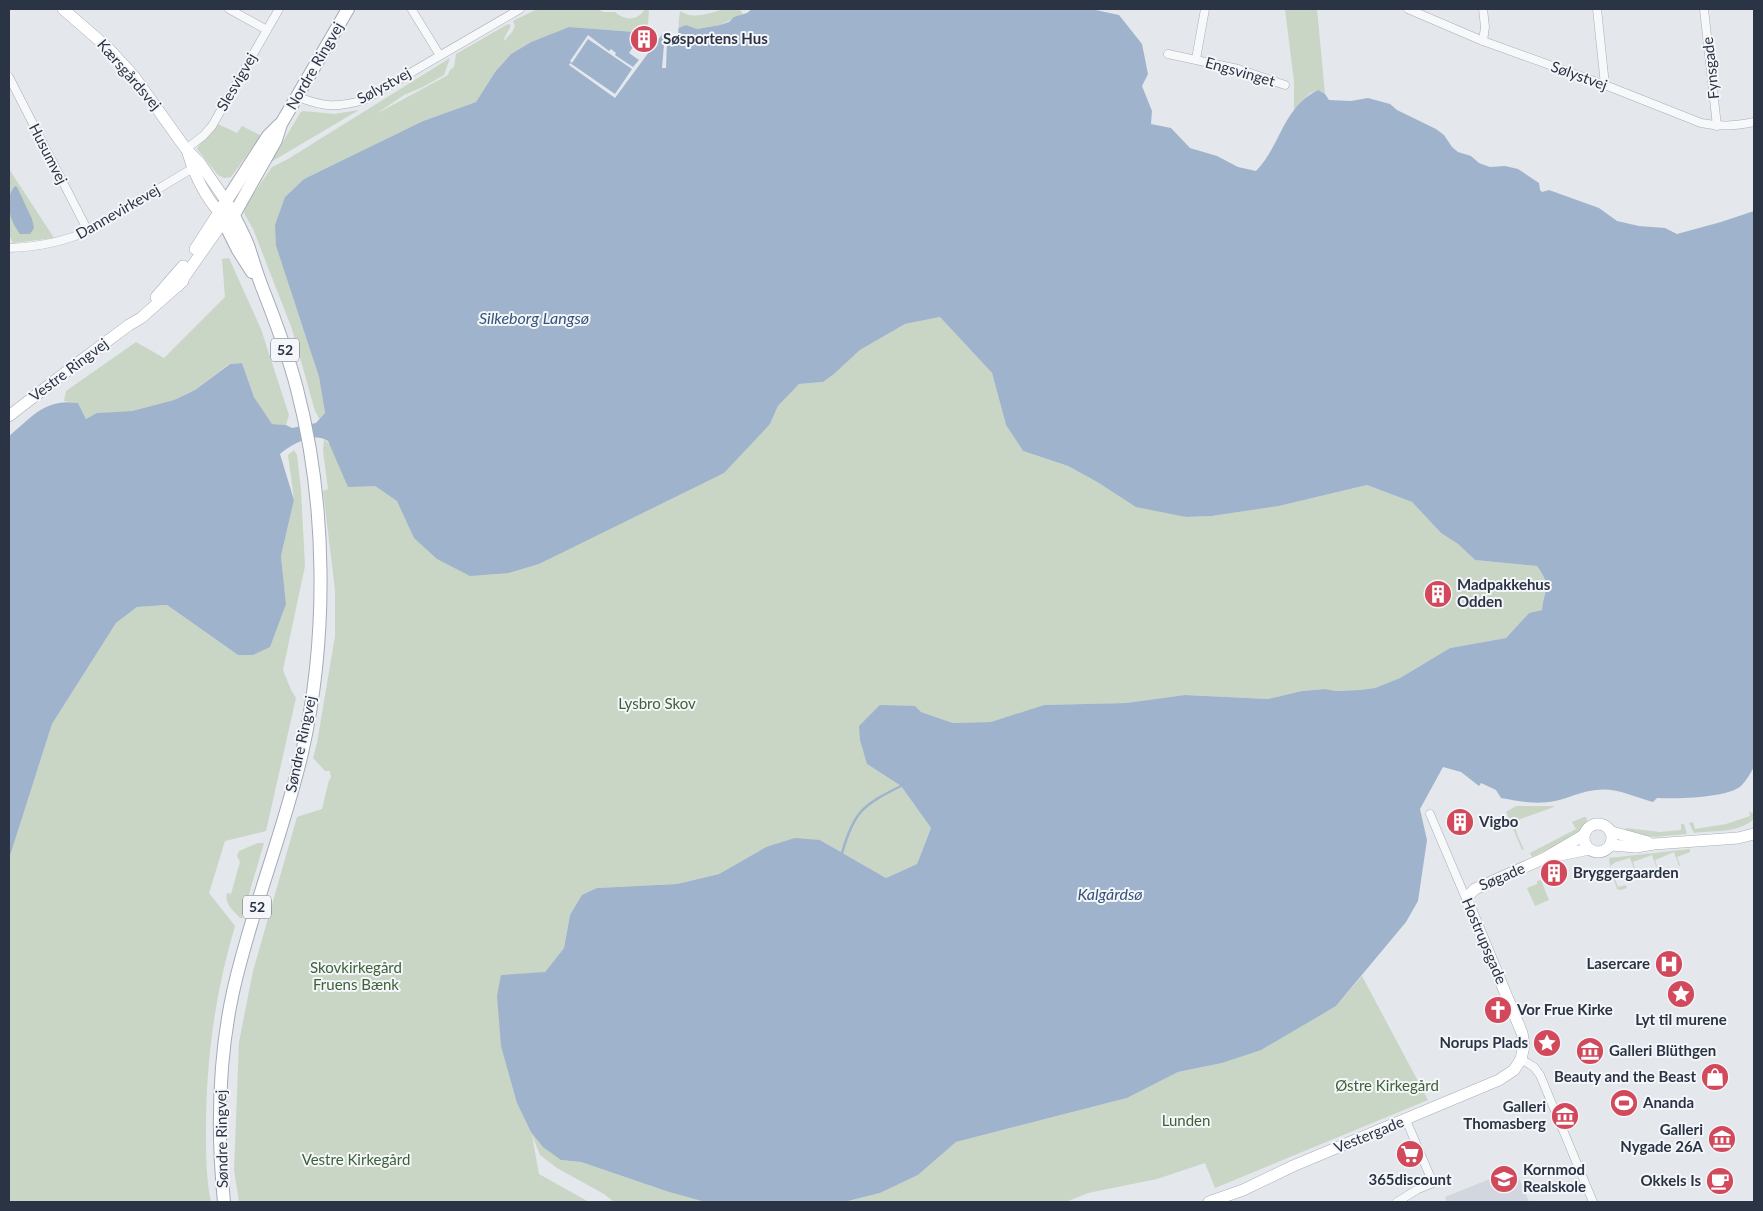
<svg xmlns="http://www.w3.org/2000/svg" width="1763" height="1211" font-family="Lato,sans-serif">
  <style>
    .built { fill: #d2d6de }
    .green { fill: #c9d6c5 }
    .water { fill: #9fb4cc }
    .pier { fill: #e4e7ec }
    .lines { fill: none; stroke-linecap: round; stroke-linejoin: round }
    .stream { stroke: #9fb4cc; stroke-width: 2.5 }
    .street-casing { stroke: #a9aeb7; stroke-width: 9 }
    .secondary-casing { stroke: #a9aeb7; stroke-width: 12 }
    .primary-casing { stroke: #a3abb8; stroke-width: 14 }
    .street { stroke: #f7f8fa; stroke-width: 8 }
    .secondary { stroke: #fff; stroke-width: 11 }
    .primary { stroke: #fff; stroke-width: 12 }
    .labels { text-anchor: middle; stroke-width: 4; stroke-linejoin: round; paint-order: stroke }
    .shield { fill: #f4f6f9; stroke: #676e7b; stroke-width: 1 }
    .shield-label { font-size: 14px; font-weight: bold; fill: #2b3445 }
    .poi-label { font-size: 15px; font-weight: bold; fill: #2b3445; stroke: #f4f6f9; text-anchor: start }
    .street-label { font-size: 15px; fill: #2b3445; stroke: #f4f6f9 }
    .park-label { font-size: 15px; fill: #3f6138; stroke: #f4f6f9 }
    .water-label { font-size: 16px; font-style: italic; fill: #34527a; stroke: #f4f6f9 }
  </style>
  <rect width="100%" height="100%" fill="#e4e7ec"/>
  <!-- built -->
  <path class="built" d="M 1515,1169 L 1529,1202 L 1447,1202 L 1445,1197 Z"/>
  <!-- green -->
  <g class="green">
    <path d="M 537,9 L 598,9 L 603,12 L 615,12 C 625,21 638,21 645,9 L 649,9 L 648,24 L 643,31 L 635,32 L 569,27 L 531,42 L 511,54 L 495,72 L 476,102 L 423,121 L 304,179 L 285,197 L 276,246 L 319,377 L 325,413 L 320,420 L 315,411 L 292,329 L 253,229 L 244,213 L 245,206 L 272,167 L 288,159 L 450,58 L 444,75 L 423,87 L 404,95 L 376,114 L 448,75 L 450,70 L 454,67 L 456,54 L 508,24 L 511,25 C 509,31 504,36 504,41 L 512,32 L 515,26 L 513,21 Z"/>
    <path d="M 724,9 L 739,9 L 743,14 L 720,25 L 697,29 L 686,25 L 678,28 L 680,11 C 694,20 710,13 724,9 Z"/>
    <path d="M 1285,9 L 1317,9 L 1325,94 L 1318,90 L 1309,94 L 1294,110 L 1294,82 Z"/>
    <path d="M 359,110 L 271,162 L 300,113 L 303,111 L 334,114 Z"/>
    <path d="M 218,124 L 237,133 L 242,126 L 262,136 L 257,145 L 250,151 L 231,177 L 224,178 L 218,175 L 197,149 C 201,140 212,132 218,124 Z"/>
    <path d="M 9,169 L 54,238 L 13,243 L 9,235 Z"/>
    <path d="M 229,258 L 261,329 L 289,415 L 286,425 L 272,424 L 254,397 L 242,363 L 229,364 L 195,390 L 174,400 L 132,411 L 98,413 L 86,419 L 78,403 L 64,401 L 66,391 L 136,342 L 164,358 L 225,297 L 222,259 Z"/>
    <path d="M 940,317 L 992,373 L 1006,425 L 1023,451 L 1068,466 L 1099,483 L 1186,517 L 1212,516 L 1279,506 L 1367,485 L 1412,502 L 1441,533 L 1458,544 L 1475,560 L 1537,566 C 1553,588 1544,588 1542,610 L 1529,613 L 1506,638 L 1450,648 L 1400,678 L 1375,688 L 1360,690 L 1336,691 L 1325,689 L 1302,691 L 1268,699 L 1185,695 L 1126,703 L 1044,705 L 992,722 L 953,723 L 921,712 L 867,764 L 901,786 L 931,828 L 917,864 L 886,878 L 820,840 L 766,847 L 719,874 L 677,884 L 597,888 L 570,915 L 564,948 L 545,972 L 561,1160 L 581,1162 L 669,1192 L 705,1202 L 614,1202 L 604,1194 L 557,1168 L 540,1155 L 532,1135 L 539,1174 L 589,1202 L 239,1202 L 234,1170 L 239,1042 L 253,971 L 297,817 L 322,809 L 329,780 L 331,778 L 330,771 L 325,771 L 313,758 L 317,743 L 335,636 L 335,590 L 323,491 L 328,489 L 323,451 L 324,439 L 375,486 L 509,573 L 539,564 L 605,530 L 770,424 L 778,406 L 799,384 L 823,382 L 834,374 L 860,350 L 905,324 Z"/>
    <path d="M 294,450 L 297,455 L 301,490 L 305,566 L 283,670 L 291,690 L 296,698 L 266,831 L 225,841 L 209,893 L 235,926 C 215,993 206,1060 206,1130 C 206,1155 206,1178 211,1202 L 9,1202 L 9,859 L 52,724 L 116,623 L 137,607 L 167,605 L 238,655 L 286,604 L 281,556 L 294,500 L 288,455 Z"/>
    <path d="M 1516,806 L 1554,806 L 1554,807 L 1518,820 C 1512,829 1520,840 1524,849 L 1522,850 L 1506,812 Z"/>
    <path d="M 1749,811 L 1752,813 L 1754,812 L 1754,819 C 1738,834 1711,830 1694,833 L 1689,823 L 1693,822 L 1695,829 L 1726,824 L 1750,816 Z"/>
    <path d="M 1584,817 L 1586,817 L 1587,821 L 1580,831 L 1568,839 L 1532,857 L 1530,853 L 1576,829 L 1572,822 Z"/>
    <path d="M 1681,824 L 1684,824 L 1687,834 L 1654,837 L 1625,832 L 1626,828 L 1660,832 L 1681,830 Z"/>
    <path d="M 258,843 L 264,843 L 242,918 L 240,918 C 233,910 224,904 227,893 L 231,894 L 240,862 L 237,856 L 239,851 Z"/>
    <path d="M 1690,849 L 1690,852 L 1677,857 L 1680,865 L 1679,866 L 1674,852 L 1655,860 L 1659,874 L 1652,855 L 1633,862 L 1639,882 L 1630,858 L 1616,862 L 1610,866 L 1618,887 L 1626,885 L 1627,888 L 1620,890 L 1617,889 L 1610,868 L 1609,858 Z"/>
    <path d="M 1541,880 L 1549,900 L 1535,906 L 1527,888 L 1537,884 L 1537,881 Z"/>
    <path d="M 1362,976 L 1428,1100 L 1215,1188 L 1205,1163 L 1157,1179 L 1088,1193 L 1066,1202 L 844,1202 L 880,1193 L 918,1175 L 956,1142 L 1127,1098 L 1178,1072 L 1222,1063 L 1336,1006 Z"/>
  </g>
  <!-- water -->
  <g class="water">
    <path d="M 752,9 L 1091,9 L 1119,15 L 1142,44 L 1148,74 L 1142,86 L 1152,111 L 1151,124 L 1171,128 L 1190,148 L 1217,156 L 1238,167 L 1256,171 C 1281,146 1282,108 1318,90 L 1325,94 L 1329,100 L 1351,101 L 1368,98 L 1390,104 L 1397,110 L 1436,129 L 1444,135 L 1452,147 L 1458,152 L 1471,156 L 1479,163 L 1490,167 L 1505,166 L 1518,169 L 1539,183 L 1540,190 L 1542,192 L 1549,190 L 1599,208 L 1617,221 L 1639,226 L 1665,228 L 1677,234 L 1721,222 L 1754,211 L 1754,766 C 1751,773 1746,781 1741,786 C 1728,798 1675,799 1657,798 L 1653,802 C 1635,797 1615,787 1596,790 C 1582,791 1569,798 1555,801 C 1536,805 1519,801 1501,798 L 1496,790 L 1481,783 L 1479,786 L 1461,772 L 1443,767 L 1420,809 L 1427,840 L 1418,901 L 1406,922 L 1336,1006 L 1261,1050 L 1222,1063 L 1178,1072 L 1127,1098 L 956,1142 L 918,1175 L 880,1193 L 844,1202 L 705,1202 L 669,1192 L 581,1162 L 561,1160 L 543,1147 L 531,1132 L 517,1103 L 501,1046 L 497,996 L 501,975 L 545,972 L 564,948 L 570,915 L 582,895 L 597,888 L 677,884 L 719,874 L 766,847 L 795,838 L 820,840 L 886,878 L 917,864 L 931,828 L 901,786 L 867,764 L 860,740 L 859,726 L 880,705 L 915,706 L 921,712 L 953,723 L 991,722 L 1044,705 L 1126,703 L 1185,695 L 1268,699 L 1302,691 L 1325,689 L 1336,691 L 1360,690 L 1375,688 L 1400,678 L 1450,648 L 1506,638 L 1529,613 L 1542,610 C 1544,588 1553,588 1537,566 L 1475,560 L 1458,544 L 1441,533 L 1412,502 L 1367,485 L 1279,506 L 1212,516 L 1186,517 L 1136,507 L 1099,483 L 1068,466 L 1023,451 L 1006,425 L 992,373 L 940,317 L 905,324 L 860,350 L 834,374 L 823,382 L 799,384 L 778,406 L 770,424 L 724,473 L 539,564 L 509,573 L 470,576 L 437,559 L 414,538 L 397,501 L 375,486 L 348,487 L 328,441 C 313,431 291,445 280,454 L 294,500 L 281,556 L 286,604 L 270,647 L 253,655 L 238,655 L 167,605 L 137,607 L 116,623 L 52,724 L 9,859 L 9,436 C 32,417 45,398 78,403 L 86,419 L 97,413 L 132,411 L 174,400 L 195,390 L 230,364 L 242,363 L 254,397 L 272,424 L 286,425 L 292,428 L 316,423 L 325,413 L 319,377 L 276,246 L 275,225 L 285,197 L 304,179 L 423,121 L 476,102 L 495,72 L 511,54 L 531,42 L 569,27 L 635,32 L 678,28 L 686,25 L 697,29 L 720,25 L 729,22 L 734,17 L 747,13 Z"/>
    <path d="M 15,186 L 17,187 L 32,219 L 34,228 L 30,234 L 20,234 C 10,221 3,200 15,186 Z"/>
  </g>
  <!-- pier -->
  <path class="pier" d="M 679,25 L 677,41 L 667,41 L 666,68 L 662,68 L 665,33 L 663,33 L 615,98 L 569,65 L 570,63 L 615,94 L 632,69 L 588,39 L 572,63 L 570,61 L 588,35 L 609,51 L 611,49 L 616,53 L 615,55 L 633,67 L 639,60 L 629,53 L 646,28 Z"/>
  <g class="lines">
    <!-- stream -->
    <path class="stream" d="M 842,853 C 854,811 863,805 901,786"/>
    <defs>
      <g id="street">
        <path d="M 229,9 L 267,30"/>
        <path d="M 1408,9 L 1483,41 L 1605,85 L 1701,123 C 1721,127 1734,126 1754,122"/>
        <path d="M 1597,9 L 1605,85"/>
        <path d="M 1704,9 L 1717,126"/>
        <path d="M 412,10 L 439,54"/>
        <path d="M 1483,41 L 1485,27 L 1483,9"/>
        <path d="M 1168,54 L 1238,69 L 1285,85"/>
        <path d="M 1196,59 L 1205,9"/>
        <path d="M 9,77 L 88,231"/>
        <path d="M 298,97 C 324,107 336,108 364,100 L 520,9"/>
        <path d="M 186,149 L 203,136 L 212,126 L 279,9"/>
        <path d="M 9,248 C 37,247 63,242 88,231 L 193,168"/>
        <path d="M 1430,814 L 1467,901"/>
        <path d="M 1521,1059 L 1534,1067 L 1540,1075 L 1593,1202"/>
        <path d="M 1397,1202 L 1418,1189 L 1433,1183 L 1406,1120"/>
      </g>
      <g id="secondary">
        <path d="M 63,9 L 108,48 L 133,75 L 186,149 L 200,163 L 226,201 L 223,220 L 218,229 L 178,286"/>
        <path d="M 188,153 C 194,173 205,196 219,212 L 195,249"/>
        <path d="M 156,297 L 183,266"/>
        <path d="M 9,416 L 75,365 L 129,325 L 141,318 L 183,281"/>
        <circle cx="1598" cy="838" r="14"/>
        <path d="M 1612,832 L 1648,842"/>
        <path d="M 1611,845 L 1636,847 L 1654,844 L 1738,838 L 1754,834"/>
        <path d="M 1556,856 L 1589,849"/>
        <path d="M 1209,1202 L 1243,1190 L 1293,1166 L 1499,1080 L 1514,1070 L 1521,1059 L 1524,1046 L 1522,1033 L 1468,903 L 1468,896 L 1475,889 L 1545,858 L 1584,835"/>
      </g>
      <g id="primary">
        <path d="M 227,227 L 276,140 L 281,124 L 348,9"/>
        <path d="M 252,272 L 238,250 L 219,212 L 268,136 L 279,125"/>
        <path d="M 224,1202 C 217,1132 218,1061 233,992 C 251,911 283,834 302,753 C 328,638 327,504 297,389 C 288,354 275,320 262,287 C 257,274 253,261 249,248 C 243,232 234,216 226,201"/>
      </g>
    </defs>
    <!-- street casing -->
    <use href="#street" class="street-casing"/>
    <!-- secondary casing -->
    <use href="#secondary" class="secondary-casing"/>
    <!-- primary casing -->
    <use href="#primary" class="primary-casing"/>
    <!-- street -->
    <use href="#street" class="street"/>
    <!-- secondary -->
    <use href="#secondary" class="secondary"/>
    <!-- primary -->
    <use href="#primary" class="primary"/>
  </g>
  <!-- icons -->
  <defs>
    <symbol id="building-disc" viewBox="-11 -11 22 22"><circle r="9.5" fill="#d1495b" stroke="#f4f6f9"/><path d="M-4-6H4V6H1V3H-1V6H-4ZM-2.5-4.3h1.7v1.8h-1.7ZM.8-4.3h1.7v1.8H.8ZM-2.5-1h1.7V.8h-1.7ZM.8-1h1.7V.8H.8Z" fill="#fff"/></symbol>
    <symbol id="hospital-disc" viewBox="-11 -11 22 22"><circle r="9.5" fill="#d1495b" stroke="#f4f6f9"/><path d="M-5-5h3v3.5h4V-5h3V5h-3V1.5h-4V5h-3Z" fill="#fff"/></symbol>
    <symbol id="sight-disc" viewBox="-11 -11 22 22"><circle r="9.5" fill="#d1495b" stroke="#f4f6f9"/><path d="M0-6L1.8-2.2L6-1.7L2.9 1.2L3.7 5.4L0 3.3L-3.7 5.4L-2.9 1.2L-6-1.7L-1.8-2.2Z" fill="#fff"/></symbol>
    <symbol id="church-disc" viewBox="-11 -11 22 22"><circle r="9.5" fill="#d1495b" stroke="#f4f6f9"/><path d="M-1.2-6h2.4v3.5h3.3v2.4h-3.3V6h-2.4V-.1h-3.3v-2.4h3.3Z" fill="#fff"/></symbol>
    <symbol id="museum-disc" viewBox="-11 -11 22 22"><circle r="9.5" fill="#d1495b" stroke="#f4f6f9"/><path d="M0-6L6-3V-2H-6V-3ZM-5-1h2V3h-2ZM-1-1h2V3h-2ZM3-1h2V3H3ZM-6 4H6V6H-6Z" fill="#fff"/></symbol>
    <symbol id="shop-disc" viewBox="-11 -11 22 22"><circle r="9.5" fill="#d1495b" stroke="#f4f6f9"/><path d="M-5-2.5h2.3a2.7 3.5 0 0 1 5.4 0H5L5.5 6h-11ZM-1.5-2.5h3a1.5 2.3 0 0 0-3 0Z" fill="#fff"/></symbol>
    <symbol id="stadium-disc" viewBox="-11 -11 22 22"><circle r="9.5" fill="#d1495b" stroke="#f4f6f9"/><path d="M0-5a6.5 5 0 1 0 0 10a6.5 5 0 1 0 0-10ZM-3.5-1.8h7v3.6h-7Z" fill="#fff"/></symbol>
    <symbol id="supermarket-disc" viewBox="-11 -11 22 22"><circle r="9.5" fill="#d1495b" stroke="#f4f6f9"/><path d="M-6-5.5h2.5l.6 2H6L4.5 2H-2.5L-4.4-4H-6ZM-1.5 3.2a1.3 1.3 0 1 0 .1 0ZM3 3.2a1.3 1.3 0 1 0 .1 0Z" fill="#fff"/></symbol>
    <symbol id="school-disc" viewBox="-11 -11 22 22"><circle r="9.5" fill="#d1495b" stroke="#f4f6f9"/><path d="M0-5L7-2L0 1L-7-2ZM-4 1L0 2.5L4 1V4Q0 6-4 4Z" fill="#fff"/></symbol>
    <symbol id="cafe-disc" viewBox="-11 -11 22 22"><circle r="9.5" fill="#d1495b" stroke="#f4f6f9"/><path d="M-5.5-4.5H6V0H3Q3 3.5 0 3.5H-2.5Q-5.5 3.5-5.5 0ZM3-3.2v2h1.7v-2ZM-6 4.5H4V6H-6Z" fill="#fff"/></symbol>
  </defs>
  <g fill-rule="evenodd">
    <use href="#building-disc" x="628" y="23" width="32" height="32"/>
    <use href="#building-disc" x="1422" y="578" width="32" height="32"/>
    <use href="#building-disc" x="1444" y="806" width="32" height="32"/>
    <use href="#building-disc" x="1538" y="857" width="32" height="32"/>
    <use href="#hospital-disc" x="1653" y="948" width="32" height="32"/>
    <use href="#sight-disc" x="1665" y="978" width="32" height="32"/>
    <use href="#church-disc" x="1482" y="994" width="32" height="32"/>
    <use href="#sight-disc" x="1531" y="1027" width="32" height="32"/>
    <use href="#museum-disc" x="1574" y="1035" width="32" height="32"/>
    <use href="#shop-disc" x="1699" y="1061" width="32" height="32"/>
    <use href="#stadium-disc" x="1608" y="1087" width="32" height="32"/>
    <use href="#museum-disc" x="1549" y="1100" width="32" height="32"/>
    <use href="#museum-disc" x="1706" y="1123" width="32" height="32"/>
    <use href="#supermarket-disc" x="1394" y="1138" width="32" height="32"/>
    <use href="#school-disc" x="1488" y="1163" width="32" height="32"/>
    <use href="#cafe-disc" x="1704" y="1165" width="32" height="32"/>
  </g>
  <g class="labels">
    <!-- shield labels -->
    <g class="shield">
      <rect x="271" y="338.5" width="28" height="23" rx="4"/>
      <rect x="243" y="895.5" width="28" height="23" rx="4"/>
    </g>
    <g class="shield-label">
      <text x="285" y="355">52</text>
      <text x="257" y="912">52</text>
    </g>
    <!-- poi labels -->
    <g class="poi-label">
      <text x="663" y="44">Søsportens Hus</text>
      <text x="1457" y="590">Madpakkehus<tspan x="1457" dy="17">Odden</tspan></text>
      <text x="1479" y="827">Vigbo</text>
      <text x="1573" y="878">Bryggergaarden</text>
      <text x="1650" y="969" text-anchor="end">Lasercare</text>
      <text x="1517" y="1015">Vor Frue Kirke</text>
      <text x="1681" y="1025" text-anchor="middle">Lyt til murene</text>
      <text x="1528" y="1048" text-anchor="end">Norups Plads</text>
      <text x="1609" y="1056">Galleri Blüthgen</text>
      <text x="1696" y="1082" text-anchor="end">Beauty and the Beast</text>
      <text x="1643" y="1108">Ananda</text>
      <text x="1546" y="1112" text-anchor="end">Galleri<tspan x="1546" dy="17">Thomasberg</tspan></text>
      <text x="1703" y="1135" text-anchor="end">Galleri<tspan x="1703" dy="17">Nygade 26A</tspan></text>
      <text x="1523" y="1175">Kornmod<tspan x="1523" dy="17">Realskole</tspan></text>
      <text x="1410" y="1185" text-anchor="middle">365discount</text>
      <text x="1701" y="1186" text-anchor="end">Okkels Is</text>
    </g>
    <!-- street labels -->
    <g class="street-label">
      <text transform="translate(315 66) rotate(-60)" y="5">Nordre Ringvej</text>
      <text transform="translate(1711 68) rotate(-96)" y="5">Fynsgade</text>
      <text transform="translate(1240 72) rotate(16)" y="5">Engsvinget</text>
      <text transform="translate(129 75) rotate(49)" y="5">Kærsgårdsvej</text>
      <text transform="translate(1579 76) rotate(20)" y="5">Sølystvej</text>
      <text transform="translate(237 82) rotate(-60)" y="5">Slesvigvej</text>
      <text transform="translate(384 86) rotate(-29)" y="5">Sølystvej</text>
      <text transform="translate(48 154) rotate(63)" y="5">Husumvej</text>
      <text transform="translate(118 212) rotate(-30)" y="5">Dannevirkevej</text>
      <text transform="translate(69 370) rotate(-37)" y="5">Vestre Ringvej</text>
      <text transform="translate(301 744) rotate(-78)" y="5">Søndre Ringvej</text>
      <text transform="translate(1502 877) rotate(-23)" y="5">Søgade</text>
      <text transform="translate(1484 941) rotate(67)" y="5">Hostrupsgade</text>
      <text transform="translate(1369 1135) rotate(-22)" y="5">Vestergade</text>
      <text transform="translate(222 1139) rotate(-91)" y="5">Søndre Ringvej</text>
    </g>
    <!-- park labels -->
    <g class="park-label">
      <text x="657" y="709">Lysbro Skov</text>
      <text x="356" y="973">Skovkirkegård<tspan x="356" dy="17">Fruens Bænk</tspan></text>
      <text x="1387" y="1091">Østre Kirkegård</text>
      <text x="1186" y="1126">Lunden</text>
      <text x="356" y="1165">Vestre Kirkegård</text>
    </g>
    <!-- water labels -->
    <g class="water-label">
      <text x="534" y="324">Silkeborg Langsø</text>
      <text x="1110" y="900">Kalgårdsø</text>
    </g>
  </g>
  <!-- border -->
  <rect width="1763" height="1211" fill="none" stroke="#2b3445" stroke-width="20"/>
</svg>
